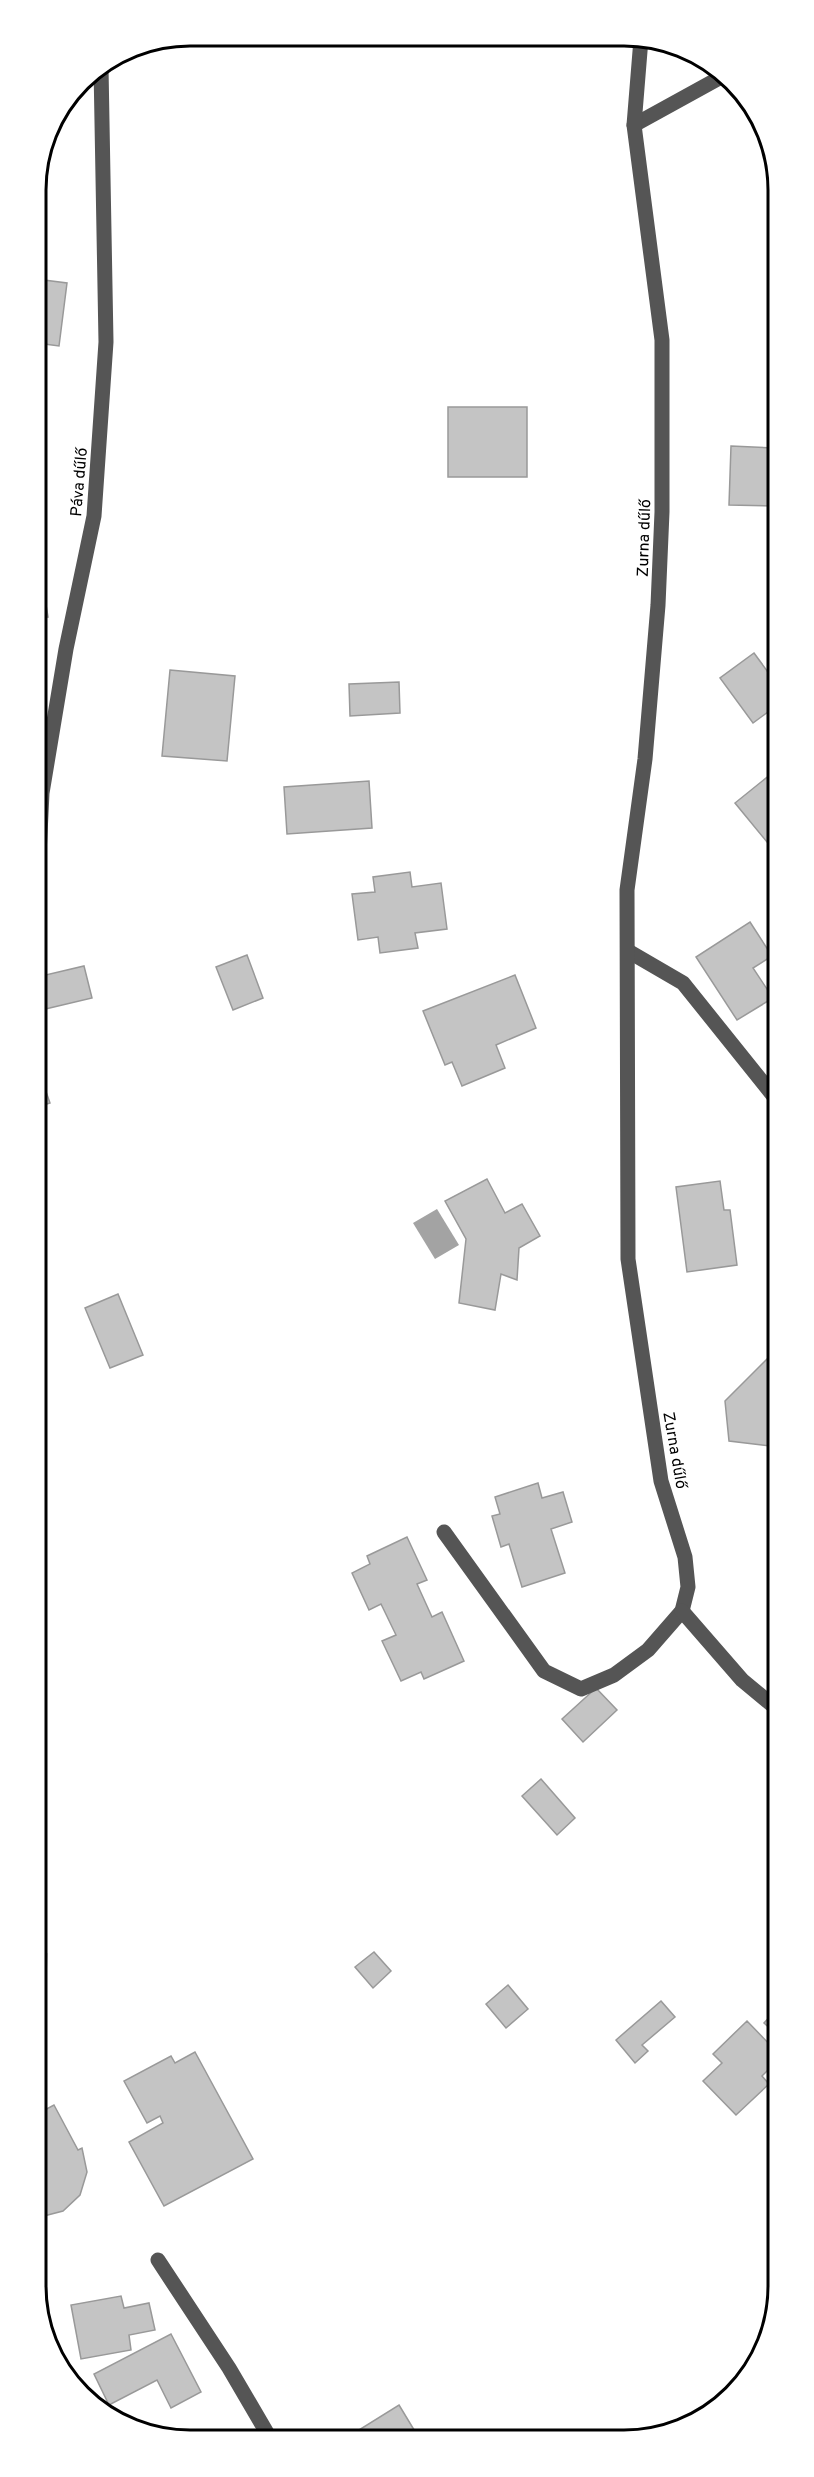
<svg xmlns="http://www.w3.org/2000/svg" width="814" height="2477" font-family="Overpass,sans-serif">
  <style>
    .green { fill: #dcdcdc }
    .water { fill: #a3a3a3 }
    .building { fill: #c4c4c4; stroke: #999; stroke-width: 1.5 }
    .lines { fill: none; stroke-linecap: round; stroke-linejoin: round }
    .minor { stroke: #555; stroke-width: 15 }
    .labels { text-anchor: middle; stroke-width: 4.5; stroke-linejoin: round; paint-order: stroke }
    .street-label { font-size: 16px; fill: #000; stroke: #fff }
    .rim { fill: none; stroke: #000; stroke-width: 3 }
  </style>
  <rect width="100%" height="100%" fill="#fff"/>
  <!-- green -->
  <path class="green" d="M 48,1953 L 40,2085 L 39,2085 L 38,1955 Z"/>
  <!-- water -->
  <path class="water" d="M 437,1209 L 459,1245 L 435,1259 L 413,1223 Z"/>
  <!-- building -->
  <g class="building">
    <path d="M 36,279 L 67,283 L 59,346 L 37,343 Z"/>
    <rect x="448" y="407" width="79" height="70"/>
    <path d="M 731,446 L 775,448 L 776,506 L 729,505 Z"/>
    <path d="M 37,562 L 44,563 L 42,580 L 48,617 L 37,618 Z"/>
    <path d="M 754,653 L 776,683 L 776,706 L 753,723 L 720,678 Z"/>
    <path d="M 170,670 L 235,676 L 227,761 L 162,756 Z"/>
    <path d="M 399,682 L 400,713 L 350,716 L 349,684 Z"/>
    <path d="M 776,770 L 776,853 L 735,803 Z"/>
    <path d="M 369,781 L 372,828 L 287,834 L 284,787 Z"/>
    <path d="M 410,872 L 412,887 L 441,883 L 447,929 L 415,933 L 418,948 L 380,953 L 378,937 L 358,940 L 352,894 L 375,892 L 373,877 Z"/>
    <path d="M 750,922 L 772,956 L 753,968 L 773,998 L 737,1020 L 696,957 Z"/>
    <path d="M 247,955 L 263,998 L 233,1010 L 216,967 Z"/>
    <path d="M 84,966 L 92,998 L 37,1011 L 37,977 Z"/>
    <path d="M 515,975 L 536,1028 L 496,1045 L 505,1068 L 462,1086 L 452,1062 L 445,1065 L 423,1011 Z"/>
    <path d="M 37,1066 L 50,1103 L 37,1107 Z"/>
    <path d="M 487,1179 L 505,1213 L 522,1204 L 540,1236 L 519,1248 L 517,1280 L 501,1274 L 495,1310 L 459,1303 L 466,1239 L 445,1201 Z"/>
    <path d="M 720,1181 L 724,1210 L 730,1210 L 737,1265 L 687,1272 L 676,1187 Z"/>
    <path d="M 118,1294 L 143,1355 L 110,1368 L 85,1308 Z"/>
    <path d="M 768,1358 L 777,1358 L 777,1439 L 770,1446 L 729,1441 L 725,1401 Z"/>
    <path d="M 538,1483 L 542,1498 L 563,1492 L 572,1522 L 551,1529 L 565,1573 L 522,1587 L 509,1544 L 501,1547 L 492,1516 L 500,1514 L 495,1497 Z"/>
    <path d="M 407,1537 L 427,1580 L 417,1584 L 432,1617 L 442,1612 L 464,1661 L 424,1679 L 421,1672 L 401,1681 L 382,1641 L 396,1635 L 381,1604 L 369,1610 L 352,1573 L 370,1564 L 367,1556 Z"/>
    <path d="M 596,1688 L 617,1710 L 583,1742 L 562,1719 Z"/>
    <path d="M 541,1779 L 575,1818 L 557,1835 L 522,1796 Z"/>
    <path d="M 374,1952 L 391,1971 L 373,1988 L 355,1967 Z"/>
    <path d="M 508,1985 L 528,2009 L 506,2028 L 486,2004 Z"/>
    <path d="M 661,2001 L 675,2017 L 642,2045 L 648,2051 L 635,2063 L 616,2040 Z"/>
    <path d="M 777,2009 L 777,2035 L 764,2023 Z"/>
    <path d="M 747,2021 L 777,2052 L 777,2061 L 762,2076 L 769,2084 L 736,2115 L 703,2081 L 722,2063 L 713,2054 Z"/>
    <path d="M 195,2052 L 253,2159 L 164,2206 L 129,2142 L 163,2123 L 160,2116 L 147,2123 L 124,2081 L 171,2056 L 175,2063 Z"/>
    <path d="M 54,2105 L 78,2150 L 82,2148 L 87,2172 L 80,2195 L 63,2211 L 40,2217 L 39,2113 Z"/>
    <path d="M 121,2296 L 124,2308 L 149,2303 L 155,2330 L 129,2335 L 131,2350 L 81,2359 L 71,2305 Z"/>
    <path d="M 171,2334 L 201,2392 L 171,2408 L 157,2380 L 109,2405 L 94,2374 Z"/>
    <path d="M 399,2405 L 419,2438 L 346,2438 Z"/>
  </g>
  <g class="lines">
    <!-- minor -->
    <g class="minor">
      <path d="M 634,125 L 723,76"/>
      <path d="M 37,896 L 42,793 L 66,649 L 94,516 L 106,342 L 101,67"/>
      <path d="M 628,951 L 683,983 L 776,1099"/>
      <path d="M 444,1532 L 544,1671 L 581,1689 L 614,1675 L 648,1650 L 682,1611 L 688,1587 L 685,1557 L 661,1481 L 628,1259 L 627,890 L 645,759 L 658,605 L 662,512 L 662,340 L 634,125 L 641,39"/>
      <path d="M 682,1611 L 742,1680 L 777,1709"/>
      <path d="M 158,2260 L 229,2368 L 270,2438"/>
    </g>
  </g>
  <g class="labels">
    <!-- street labels -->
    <g class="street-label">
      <text transform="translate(78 482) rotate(-85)" y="6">Páva dűlő</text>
      <text transform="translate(643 538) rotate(-88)" y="6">Zurna dűlő</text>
      <text transform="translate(676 1450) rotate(80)" y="6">Zurna dűlő</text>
    </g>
  </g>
  <!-- crop -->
  <path d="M0 0H814V2477H0ZM190 46H624A144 144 0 0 1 768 190V2286A144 144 0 0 1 624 2430H190A144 144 0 0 1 46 2286V190A144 144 0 0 1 190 46Z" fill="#fff" fill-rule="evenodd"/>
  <path class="rim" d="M190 46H624A144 144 0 0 1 768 190V2286A144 144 0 0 1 624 2430H190A144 144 0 0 1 46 2286V190A144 144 0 0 1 190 46Z"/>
</svg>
